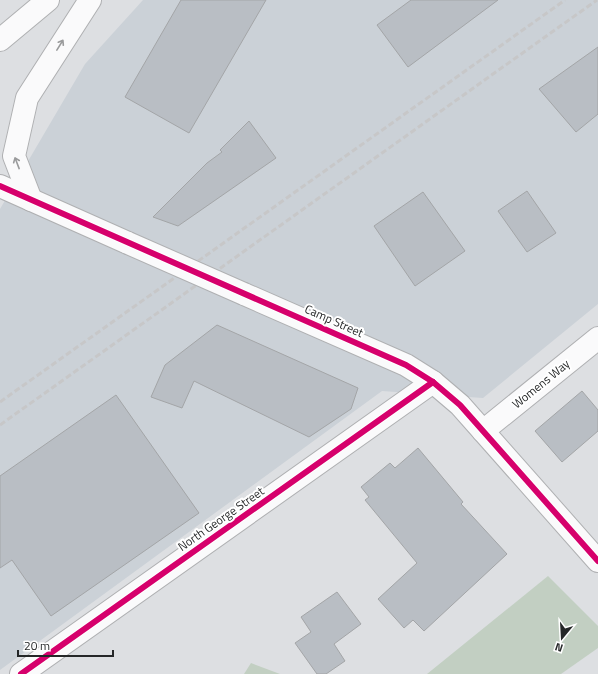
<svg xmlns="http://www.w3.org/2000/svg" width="598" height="674" font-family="'Titillium Web',sans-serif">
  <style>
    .built { fill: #cbd1d7 }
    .green { fill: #c2cfc2 }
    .building { fill: #b9bec4; stroke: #a3a5a7 }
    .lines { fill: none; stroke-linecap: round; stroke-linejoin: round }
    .street-casing { stroke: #afb0b2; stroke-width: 24 }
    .secondary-casing { stroke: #afb0b2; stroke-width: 24 }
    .street { stroke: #fafafb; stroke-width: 22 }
    .secondary { stroke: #fafafb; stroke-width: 22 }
    .rail { stroke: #c7c7c8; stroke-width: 3; stroke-dasharray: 6 3; stroke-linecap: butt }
    .secondary-bridge-casing { stroke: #afb0b2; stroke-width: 24; stroke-linecap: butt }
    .secondary-bridge { stroke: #fafafb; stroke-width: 22 }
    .cycleway-casing { stroke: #fff; stroke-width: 8 }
    .cycleway { stroke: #d6006c; stroke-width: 6 }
    .oneway { stroke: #9a9b9c }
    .labels { text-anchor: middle; stroke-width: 4; stroke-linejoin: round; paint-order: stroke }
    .street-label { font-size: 12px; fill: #252728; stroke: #fff }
  </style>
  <rect width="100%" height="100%" fill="#dddfe2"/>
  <!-- built -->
  <path class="built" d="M 143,0 L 598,0 L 598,304 L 483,398 L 382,391 L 0,670 L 0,209 L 85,64 Z"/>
  <!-- green -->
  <g class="green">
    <path d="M 548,576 L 598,626 L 598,648 L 561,674 L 427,674 Z"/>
    <path d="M 251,663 L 280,674 L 244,674 Z"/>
  </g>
  <!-- building -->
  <g class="building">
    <path d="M 181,0 L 266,0 L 189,133 L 125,97 Z"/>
    <path d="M 411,0 L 498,0 L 408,67 L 377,25 Z"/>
    <path d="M 598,47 L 598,114 L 576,132 L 539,89 Z"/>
    <path d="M 249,121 L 276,158 L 178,226 L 153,217 L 207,163 L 222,152 L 220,150 Z"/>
    <path d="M 527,191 L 556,233 L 527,252 L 498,211 Z"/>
    <path d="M 423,192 L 465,251 L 415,286 L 374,226 Z"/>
    <path d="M 217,325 L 358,388 L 351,409 L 309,437 L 194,381 L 182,408 L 151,397 L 165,365 Z"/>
    <path d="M 582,391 L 598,410 L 598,431 L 562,462 L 535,431 Z"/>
    <path d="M 116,395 L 199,513 L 51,616 L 12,560 L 0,568 L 0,476 Z"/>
    <path d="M 418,448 L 463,502 L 461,504 L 507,554 L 424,631 L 413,620 L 404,628 L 378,599 L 417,563 L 365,500 L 369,497 L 361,487 L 390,463 L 395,468 Z"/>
    <path d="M 337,592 L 361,624 L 334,644 L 345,661 L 326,674 L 317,674 L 295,643 L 311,632 L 301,617 Z"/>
  </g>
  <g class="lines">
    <defs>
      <g id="street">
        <path d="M 483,431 L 598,338"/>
        <path d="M 21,674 L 433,382"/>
      </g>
      <g id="secondary">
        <path d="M 0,40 L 48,0"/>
        <path d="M 0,186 L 128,243"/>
        <path d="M 31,200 L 14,156 L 27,98 L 90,0"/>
        <path d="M 244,294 L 406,365 L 433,382 L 460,405 L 598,561"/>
      </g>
    </defs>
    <!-- street casing -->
    <use href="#street" class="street-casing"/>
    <!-- secondary casing -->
    <use href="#secondary" class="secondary-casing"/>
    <!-- street -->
    <use href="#street" class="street"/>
    <!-- secondary -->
    <use href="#secondary" class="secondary"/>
    <!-- rail -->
    <g class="rail">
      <path d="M 0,402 L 565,0"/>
      <path d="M 0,425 L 597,0"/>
    </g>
    <defs>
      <path id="secondary-bridge" d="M 128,243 L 244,294"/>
    </defs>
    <!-- secondary-bridge casing -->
    <use href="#secondary-bridge" class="secondary-bridge-casing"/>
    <!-- secondary-bridge -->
    <use href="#secondary-bridge" class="secondary-bridge"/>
    <defs>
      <g id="cycleway">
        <path d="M 0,186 L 406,365 L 433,382 L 460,405 L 598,561"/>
        <path d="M 21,674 L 433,382"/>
      </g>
    </defs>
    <!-- cycleway casing -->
    <use href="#cycleway" class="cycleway-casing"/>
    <!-- cycleway -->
    <use href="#cycleway" class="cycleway"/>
  </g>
  <!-- one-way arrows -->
  <defs><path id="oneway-shaft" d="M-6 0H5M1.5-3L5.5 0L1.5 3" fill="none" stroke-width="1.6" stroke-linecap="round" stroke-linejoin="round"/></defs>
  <g class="oneway">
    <use href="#oneway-shaft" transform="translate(60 45) rotate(-58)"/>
    <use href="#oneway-shaft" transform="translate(17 163) rotate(-111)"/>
  </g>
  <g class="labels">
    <!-- street labels -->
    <g class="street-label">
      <text transform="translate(334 321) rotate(24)" y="4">Camp Street</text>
      <text transform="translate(541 384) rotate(-39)" y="4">Womens Way</text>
      <text transform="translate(221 519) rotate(-35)" y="4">North George Street</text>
    </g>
  </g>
  <!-- north arrow -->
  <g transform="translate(562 638) rotate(198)" stroke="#ffffff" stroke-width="3" paint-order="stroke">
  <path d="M0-3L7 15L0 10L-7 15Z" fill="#252728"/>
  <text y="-6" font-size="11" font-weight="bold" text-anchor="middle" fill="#252728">N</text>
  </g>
  <!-- scale -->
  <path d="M18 650v6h95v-6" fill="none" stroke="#252728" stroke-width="2"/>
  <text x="24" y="650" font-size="12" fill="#252728" stroke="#ffffff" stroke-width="3" paint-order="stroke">20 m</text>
</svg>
